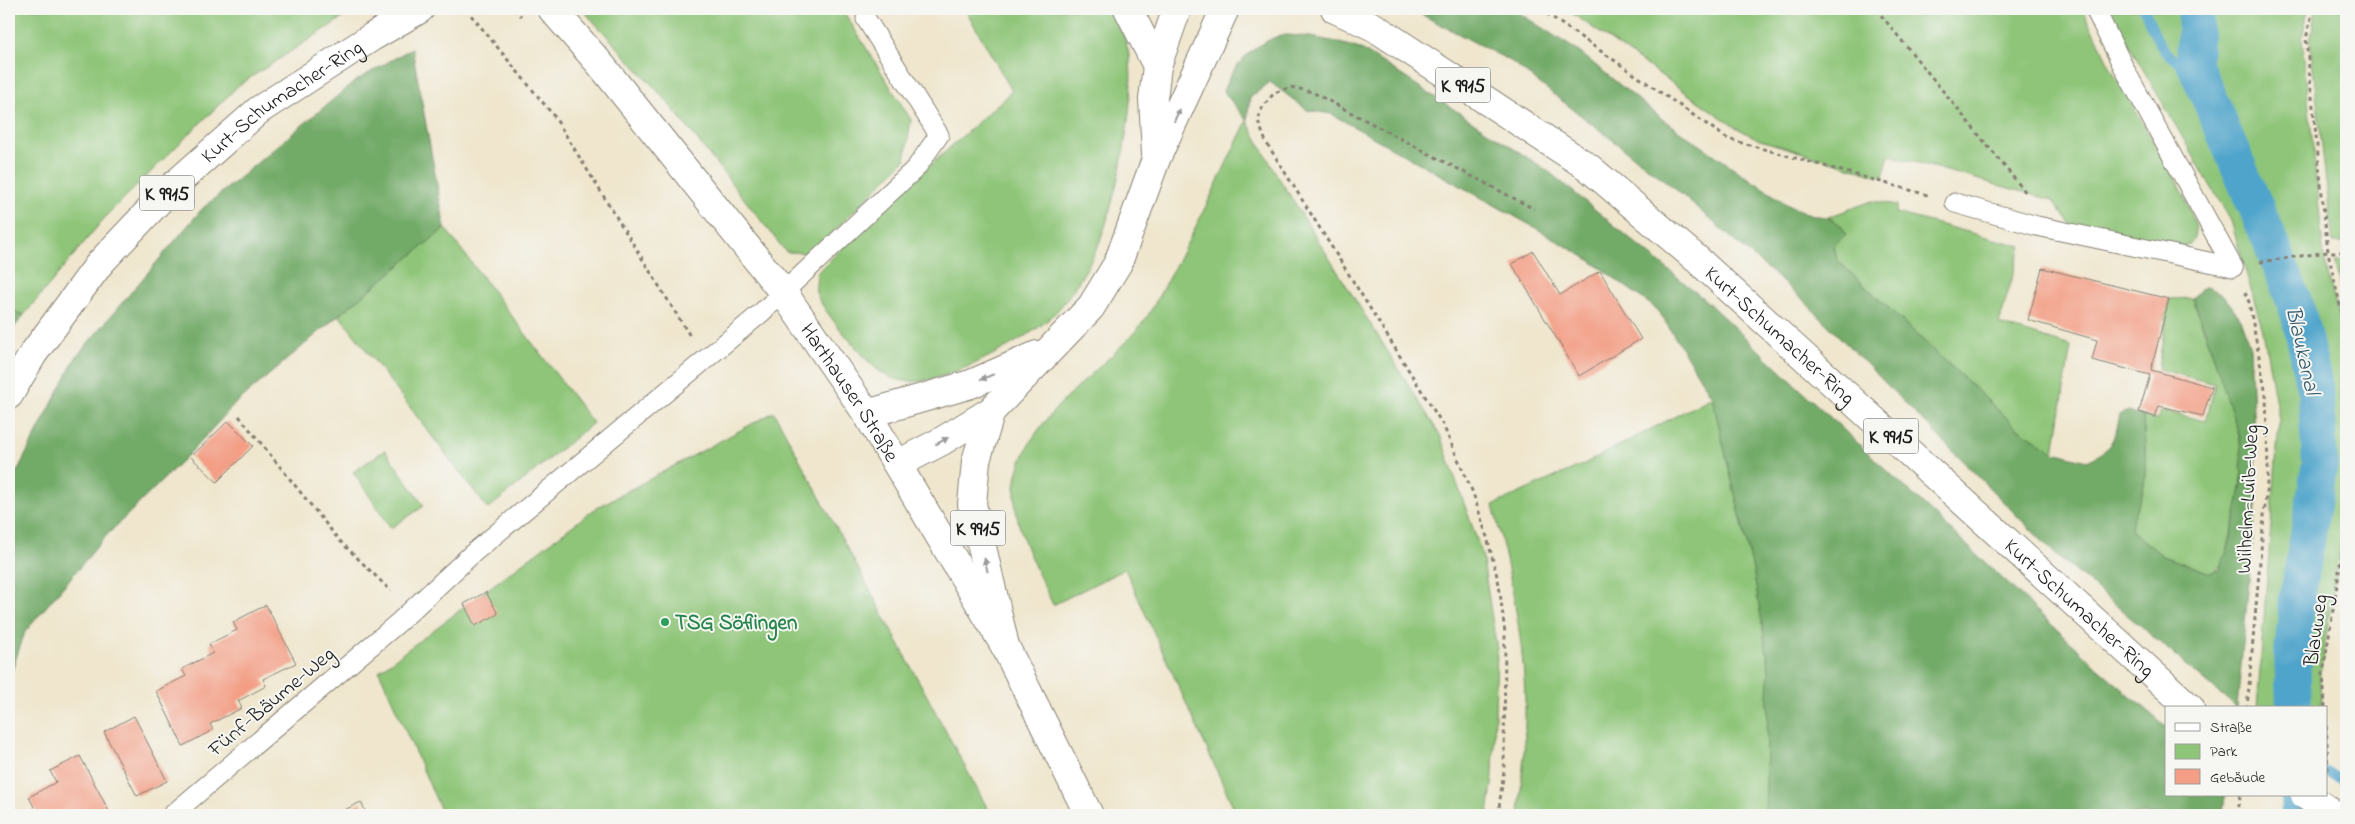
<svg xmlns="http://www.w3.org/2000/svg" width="2355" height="824" font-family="'Indie Flower',sans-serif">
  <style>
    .green { fill: #8ec578; stroke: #55704a }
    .forest { fill: #72aa68; stroke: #476342 }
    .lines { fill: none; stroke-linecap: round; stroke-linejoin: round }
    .stream { stroke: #4fa4cb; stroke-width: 10 }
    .canal { stroke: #4fa4cb; stroke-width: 36 }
    .building { fill: #f39e85 }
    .service-casing { stroke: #868174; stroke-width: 21 }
    .tertiary-casing { stroke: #868174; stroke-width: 30 }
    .primary-casing { stroke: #868174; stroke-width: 30 }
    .path { stroke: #868174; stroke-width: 3; stroke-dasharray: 4 4; stroke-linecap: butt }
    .service { stroke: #fff; stroke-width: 19 }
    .tertiary { stroke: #fff; stroke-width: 28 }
    .primary { stroke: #fff; stroke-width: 28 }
    .primary-bridge-casing { stroke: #868174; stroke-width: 30; stroke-linecap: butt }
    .primary-bridge { stroke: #fff; stroke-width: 28 }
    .oneway { fill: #999 }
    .leisure-dot { fill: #2e9e5b; stroke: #f6f6f2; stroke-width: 2 }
    .labels { text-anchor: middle; stroke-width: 4; stroke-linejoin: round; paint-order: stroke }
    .shield { fill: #f6f6f2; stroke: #5d5d5c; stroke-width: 1 }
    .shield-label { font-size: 20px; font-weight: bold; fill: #1c1c1c }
    .street-label { font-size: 21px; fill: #1c1c1c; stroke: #f6f6f2 }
    .leisure-label { font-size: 21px; font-weight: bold; fill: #27864d; stroke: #f6f6f2; text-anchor: start }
    .water-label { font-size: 22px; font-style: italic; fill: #33596b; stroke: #f6f6f2 }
  </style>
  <rect width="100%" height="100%" fill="#f6f6f2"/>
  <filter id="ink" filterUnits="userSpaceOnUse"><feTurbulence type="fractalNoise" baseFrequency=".02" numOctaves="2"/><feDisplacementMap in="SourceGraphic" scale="10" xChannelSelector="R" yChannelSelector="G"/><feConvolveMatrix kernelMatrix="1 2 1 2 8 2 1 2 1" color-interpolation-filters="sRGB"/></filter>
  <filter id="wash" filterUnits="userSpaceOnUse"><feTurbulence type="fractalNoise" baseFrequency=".0096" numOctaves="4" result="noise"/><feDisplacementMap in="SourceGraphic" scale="20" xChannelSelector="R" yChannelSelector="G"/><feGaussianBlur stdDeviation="1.12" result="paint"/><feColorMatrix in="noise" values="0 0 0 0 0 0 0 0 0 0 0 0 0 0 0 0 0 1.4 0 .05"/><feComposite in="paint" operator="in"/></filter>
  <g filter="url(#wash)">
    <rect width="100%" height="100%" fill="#efe6cd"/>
    <!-- green -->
    <g class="green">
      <path d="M 9,9 L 356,9 L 239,85 L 107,215 L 24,315 L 9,309 Z"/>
      <path d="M 582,9 L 842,9 L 911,120 L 905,160 L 812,253 L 786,252 L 665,99 Z"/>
      <path d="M 965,9 L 1111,9 C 1120,24 1128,44 1130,62 C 1135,110 1117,196 1100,241 C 1092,262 1072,294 1057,311 C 1037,333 1000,351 974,364 C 951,374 915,389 890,377 C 875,371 864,356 854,345 C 845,336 818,303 816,292 C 815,287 817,279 817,273 L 869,221 L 1012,91 Z"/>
      <path d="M 1566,9 L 2082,9 L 2113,72 L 2184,194 L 2196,227 L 2194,237 L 2190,245 L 2182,246 L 2073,228 L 2052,200 L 1889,155 L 1883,177 L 1760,140 L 1735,127 Z"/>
      <path d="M 2108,9 L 2308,9 L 2302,38 L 2324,258 L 2346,345 L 2346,510 L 2320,674 L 2321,708 L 2257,708 L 2279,421 L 2263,331 L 2231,221 Z"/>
      <path d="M 2316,9 L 2346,9 L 2346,243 L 2333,243 L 2310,41 Z"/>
      <path d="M 1247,121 L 1274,170 L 1440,435 L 1482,554 L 1497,650 L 1493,777 L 1488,815 L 1237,815 L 1125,569 L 1053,605 C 1039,574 1016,534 1015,499 C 1011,422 1107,372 1147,317 C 1155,304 1162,290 1169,277 C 1198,226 1221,173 1247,121 Z"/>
      <path d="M 1872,201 L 1897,205 L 1896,213 L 2021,246 L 1999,324 L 2071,346 L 2054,452 L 2016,427 L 1837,260 L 1834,247 L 1842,226 L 1828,217 Z"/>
      <path d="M 445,228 L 593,423 L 488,509 L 339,315 Z"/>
      <path d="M 2346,261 L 2346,319 L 2335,262 Z"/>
      <path d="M 2193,298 C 2207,344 2229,389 2239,437 C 2246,468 2240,504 2231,535 C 2227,550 2226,567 2210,573 L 2163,556 L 2131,531 C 2131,516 2140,504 2143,490 C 2148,466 2144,440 2143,416 L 2157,419 L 2161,411 L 2206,421 L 2215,384 L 2158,369 L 2169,299 Z"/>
      <path d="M 1712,397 L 1754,574 L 1769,667 L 1765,815 L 1519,815 C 1521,785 1525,754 1525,724 C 1527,651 1511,576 1493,505 L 1584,464 Z"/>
      <path d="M 774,412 L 991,815 L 443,815 L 379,671 L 596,508 Z"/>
      <path d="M 385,450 L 424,506 L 391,528 L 353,472 Z"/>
    </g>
    <!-- forest -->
    <g class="forest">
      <path d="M 1411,9 L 1513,9 L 1578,51 L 1662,119 L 1788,205 C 1795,208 1803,212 1810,214 C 1826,218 1839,218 1846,234 L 1834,246 L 1837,260 L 2016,427 L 2054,452 L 2087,461 C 2111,451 2115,439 2120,414 L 2129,411 L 2143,416 C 2144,440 2148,466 2143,490 C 2140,504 2131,516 2131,530 L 2163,556 L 2210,573 L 2219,570 L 2227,552 L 2234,525 L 2242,483 L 2240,438 L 2206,333 L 2193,298 L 2199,291 L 2207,287 L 2221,293 L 2231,305 L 2240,318 L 2250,347 L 2257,495 L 2237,708 L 2053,552 L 1803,300 L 1673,187 L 1512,62 Z"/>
      <path d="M 1281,35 C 1309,35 1336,41 1363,50 L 1548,171 L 1704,299 L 2098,668 L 2166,726 L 2166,795 L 2225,795 L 2223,815 L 1765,815 L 1769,667 L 1754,574 L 1712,397 L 1658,310 L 1591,261 L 1541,231 L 1331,114 L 1307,110 L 1270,82 L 1250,98 L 1247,121 L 1223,91 C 1234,63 1253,45 1281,35 Z"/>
      <path d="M 412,48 L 445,228 L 339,315 L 235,404 L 189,454 L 106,536 L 25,632 L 9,679 L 9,487 L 76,357 L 202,209 L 354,82 Z"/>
      <path d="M 9,309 L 24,315 L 9,334 Z"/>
    </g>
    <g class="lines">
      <!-- stream -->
      <g class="stream">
        <path d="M 2144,9 C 2151,25 2160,54 2178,61 C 2183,63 2189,63 2194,63"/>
        <path d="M 2326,772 L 2346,781"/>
      </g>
      <!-- canal -->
      <g class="canal">
        <path d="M 2196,9 L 2194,63 L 2273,247 L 2298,312 L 2315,387 L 2320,463 L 2297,600 L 2292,653 L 2294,708"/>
        <path d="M 2298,795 L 2299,815"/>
      </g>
    </g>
    <g id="blocks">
      <!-- building -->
      <g class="building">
        <path d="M 1533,251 L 1560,295 L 1600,271 L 1641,339 L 1579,376 L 1512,264 Z"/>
        <path d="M 2042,268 L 2169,299 L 2151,370 L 2212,387 L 2203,416 L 2159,406 L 2155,417 L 2139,412 L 2150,375 L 2092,360 L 2097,340 L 2028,320 Z"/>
        <path d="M 228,421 L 253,446 L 217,482 L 191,457 Z"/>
        <path d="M 486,592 L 498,614 L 475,626 L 464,604 Z"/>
        <path d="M 266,605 L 296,663 L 263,679 L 266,686 L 238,701 L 242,708 L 210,724 L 213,730 L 183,746 L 156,691 L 186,676 L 182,669 L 213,653 L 209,644 L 237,630 L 233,622 Z"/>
        <path d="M 134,716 L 167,781 L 137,796 L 104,732 Z"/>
        <path d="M 80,756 L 111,815 L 38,815 L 29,797 L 56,782 L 50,771 Z"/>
        <path d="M 361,802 L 367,815 L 334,815 Z"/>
      </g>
    </g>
  </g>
  <g filter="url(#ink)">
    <use href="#blocks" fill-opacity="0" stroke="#868174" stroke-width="1"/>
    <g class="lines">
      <defs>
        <g id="service">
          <path d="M 2095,9 L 2125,70 L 2233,267"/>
          <path d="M 1955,203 L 2037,226 L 2233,267"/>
          <path d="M 172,815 L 399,622 L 472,554 L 761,313 L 916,168 L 939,135 L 866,19"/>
        </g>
        <g id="tertiary">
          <path id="s1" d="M 552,9 L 601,65 L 783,292 L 867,414 L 1005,646 L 1089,815"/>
        </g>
        <g id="primary">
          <path d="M 1128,9 L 1157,66"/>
          <path id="s2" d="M 1335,9 L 1374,27 L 1588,167 L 1699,261 L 2190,708"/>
          <path d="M 1156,154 L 1153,99 L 1157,66 L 1177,9"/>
          <path id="s3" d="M 9,395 L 33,354 L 100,263 L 171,188 L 259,110 L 372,37 L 420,9"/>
          <path d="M 991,411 L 976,461 L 972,504 L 1005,646"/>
          <path d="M 867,414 L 971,384 L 1037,355"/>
          <path d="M 898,464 L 942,441 L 991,411 L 1091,307 L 1118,263 L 1156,159 L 1225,9"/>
        </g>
      </defs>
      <!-- service casing -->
      <use href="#service" class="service-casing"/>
      <!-- tertiary casing -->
      <use href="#tertiary" class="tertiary-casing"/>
      <!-- primary casing -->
      <use href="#primary" class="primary-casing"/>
      <!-- path -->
      <g class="path">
        <path d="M 466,9 L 554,116 L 690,336"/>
        <path d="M 514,9 L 521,16"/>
        <path d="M 1540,9 L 1728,139 L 1931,196"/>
        <path d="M 1876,9 L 2027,194"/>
        <path d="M 2313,9 L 2306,39 L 2328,252 L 2346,331"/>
        <path d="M 2260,262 L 2328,252 L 2346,252"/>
        <path d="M 2245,292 L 2249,302 L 2266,395 L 2268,471 L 2247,708"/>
        <path d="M 239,416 L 339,540 L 391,591"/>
        <path d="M 2325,708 L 2323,673 L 2346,528"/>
        <path d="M 2326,718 L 2328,772"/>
        <path d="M 1498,815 L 1504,770 L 1505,633 L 1499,584 L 1487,537 L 1473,493 L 1443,425 L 1266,142 L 1258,121 L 1262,108 L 1274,93 L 1291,87 L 1312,92 L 1534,209"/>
        <path d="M 2238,815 L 2240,795"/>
      </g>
      <!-- service -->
      <use href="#service" class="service"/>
      <!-- tertiary -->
      <use href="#tertiary" class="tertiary"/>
      <!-- primary -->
      <use href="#primary" class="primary"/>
      <defs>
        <path id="primary-bridge" d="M 2305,795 L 2335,815"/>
      </defs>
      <!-- primary-bridge casing -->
      <use href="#primary-bridge" class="primary-bridge-casing"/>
      <!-- primary-bridge -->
      <use href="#primary-bridge" class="primary-bridge"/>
    </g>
    <!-- one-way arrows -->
    <defs><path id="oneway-solid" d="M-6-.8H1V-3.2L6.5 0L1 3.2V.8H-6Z" transform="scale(1.25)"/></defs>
    <g class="oneway">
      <use href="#oneway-solid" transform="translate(1177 115) rotate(-66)"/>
      <use href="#oneway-solid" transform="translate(987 377) rotate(157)"/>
      <use href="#oneway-solid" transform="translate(942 441) rotate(-29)"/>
      <use href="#oneway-solid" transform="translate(986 565) rotate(-103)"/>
    </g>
  </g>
  <!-- markers -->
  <circle class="leisure-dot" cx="665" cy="622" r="5"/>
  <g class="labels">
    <!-- shield labels -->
    <g class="shield">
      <rect x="1435.5" y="67.5" width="55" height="35" rx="4"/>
      <rect x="139.5" y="175.5" width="55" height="35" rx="4"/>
      <rect x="1863.5" y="418.5" width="55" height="35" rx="4"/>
      <rect x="950.5" y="510.5" width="55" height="35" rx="4"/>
    </g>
    <g class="shield-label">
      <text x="1463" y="92">K 9915</text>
      <text x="167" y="200">K 9915</text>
      <text x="1891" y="443">K 9915</text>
      <text x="978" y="535">K 9915</text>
    </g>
    <!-- street labels -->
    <g class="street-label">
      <text dy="7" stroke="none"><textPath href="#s3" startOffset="405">Kurt-Schumacher-Ring</textPath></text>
      <text dy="7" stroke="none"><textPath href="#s2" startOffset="554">Kurt-Schumacher-Ring</textPath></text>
      <text dy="7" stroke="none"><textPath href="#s1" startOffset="486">Harthauser Straße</textPath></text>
      <text transform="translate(2247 499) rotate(-87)" y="7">Wilhelm-Luib-Weg</text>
      <text dy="7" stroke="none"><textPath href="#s2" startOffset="959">Kurt-Schumacher-Ring</textPath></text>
      <text transform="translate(2315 630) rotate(-82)" y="7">Blauweg</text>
      <text transform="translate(271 701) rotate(-40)" y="7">Fünf-Bäume-Weg</text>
    </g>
    <!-- leisure labels -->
    <g class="leisure-label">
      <text x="675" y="629">TSG Söflingen</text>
    </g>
    <!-- water labels -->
    <g class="water-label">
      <text transform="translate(2304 350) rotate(77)" y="8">Blaukanal</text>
    </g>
  </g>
  <!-- margin -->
  <rect width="2355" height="824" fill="none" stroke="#f6f6f2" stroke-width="30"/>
  <!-- legend -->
  <rect x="2165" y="706" width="162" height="90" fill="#f6f6f2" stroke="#9f9f9c"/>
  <rect x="2175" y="723" width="25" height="8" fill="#ffffff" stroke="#9f9f9c"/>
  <text x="2210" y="732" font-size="15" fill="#1c1c1c">Straße</text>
  <rect x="2175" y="744" width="25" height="15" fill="#8ec578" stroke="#9f9f9c"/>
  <text x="2210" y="756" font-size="15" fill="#1c1c1c">Park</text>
  <rect x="2175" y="769" width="25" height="15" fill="#f39e85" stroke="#9f9f9c"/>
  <text x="2210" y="782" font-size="15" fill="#1c1c1c">Gebäude</text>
</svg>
